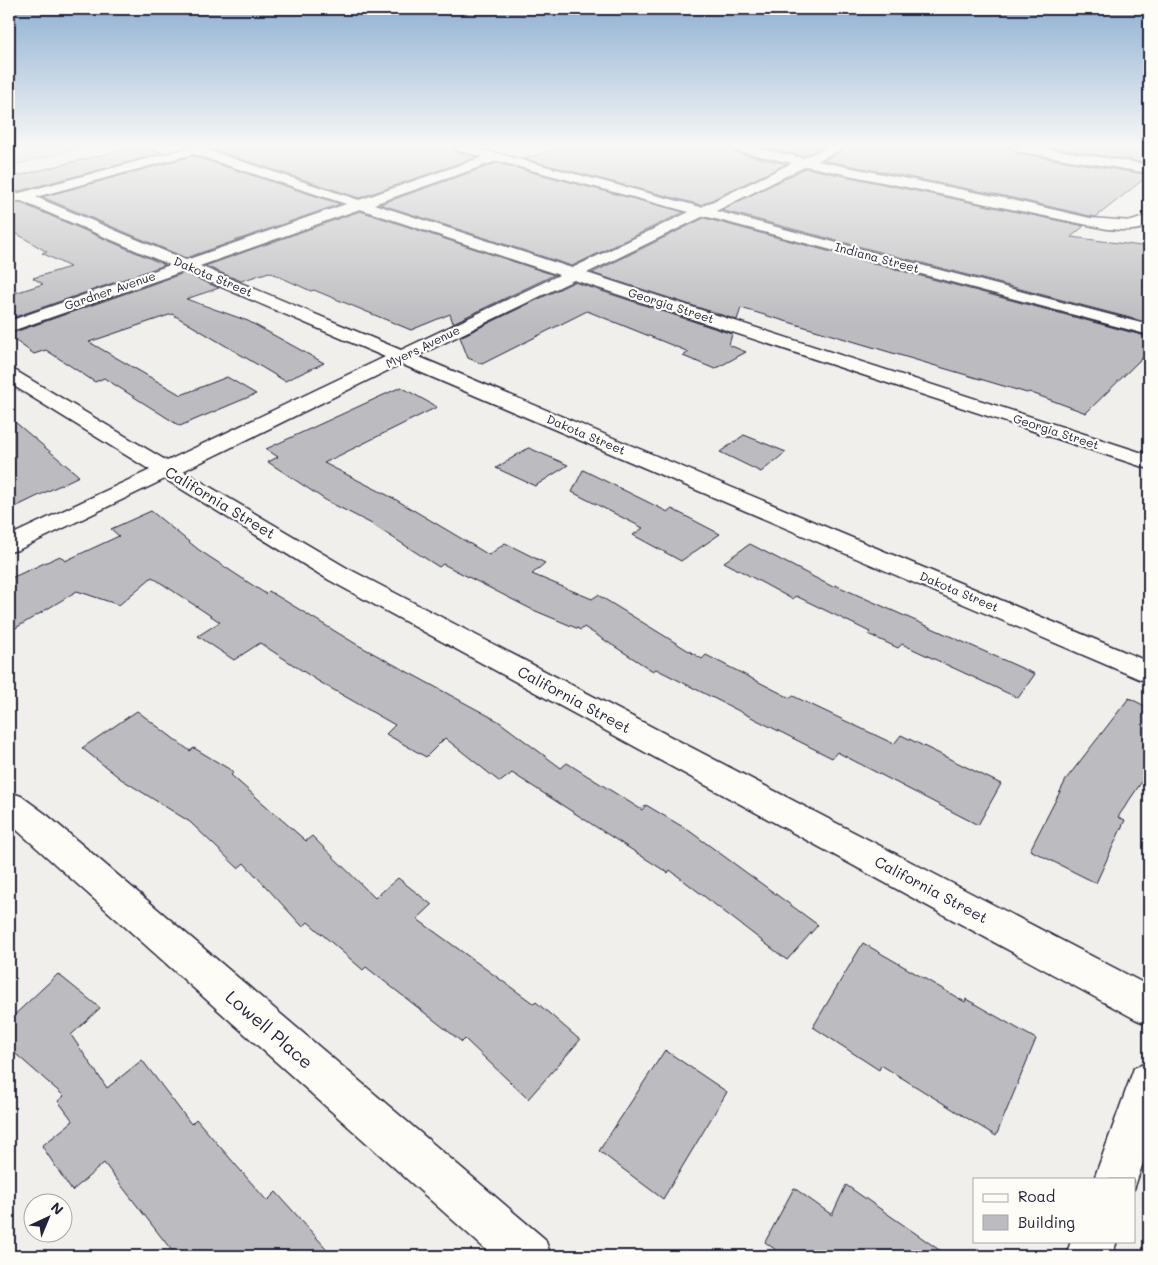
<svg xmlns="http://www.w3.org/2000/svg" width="1158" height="1265" font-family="Mali,sans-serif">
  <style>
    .green { fill: #d2d1d1; stroke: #7a7a86 }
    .building { fill: #bcbcc0; stroke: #22223b }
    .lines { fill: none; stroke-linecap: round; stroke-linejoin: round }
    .minor-casing { stroke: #22223b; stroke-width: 3 }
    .minor { fill: #fdfcf7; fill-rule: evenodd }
    .labels { text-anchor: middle; stroke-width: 4.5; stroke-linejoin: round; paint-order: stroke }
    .far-street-label { font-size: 12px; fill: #22223b; stroke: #fdfcf7 }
    .street-label { font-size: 15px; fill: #22223b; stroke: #fdfcf7 }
    .near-street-label { font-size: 18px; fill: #22223b; stroke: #fdfcf7 }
  </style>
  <rect width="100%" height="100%" fill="#f0efec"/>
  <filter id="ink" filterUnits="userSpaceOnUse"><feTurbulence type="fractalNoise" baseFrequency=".02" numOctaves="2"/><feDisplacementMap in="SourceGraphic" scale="10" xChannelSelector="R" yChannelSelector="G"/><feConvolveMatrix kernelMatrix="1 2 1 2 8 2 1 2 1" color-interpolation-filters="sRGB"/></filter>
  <g filter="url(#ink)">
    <!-- green -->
    <path class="green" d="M 9,147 L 86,147 L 9,166 Z"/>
    <!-- building -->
    <g class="building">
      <path d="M 133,147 L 145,147 L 163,153 L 12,193 L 9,196 L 9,178 Z"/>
      <path d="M 213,147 L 452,147 L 456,152 L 477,157 L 359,198 L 211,149 Z"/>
      <path d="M 559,147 L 729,147 L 733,152 L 786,164 L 701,205 L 524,159 Z"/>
      <path d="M 761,147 L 823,147 L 803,156 Z"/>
      <path d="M 844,147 L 1008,147 L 1016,153 L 1149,175 L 1096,217 L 1090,216 L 1004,196 L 823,160 L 841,152 Z"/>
      <path d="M 1047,147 L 1120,147 L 1149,152 L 1149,163 Z"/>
      <path d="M 193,156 L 340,204 L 186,258 L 42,197 Z"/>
      <path d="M 497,163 L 684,212 L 572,266 L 380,204 Z"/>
      <path d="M 806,168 L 1084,226 L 1071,237 L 1149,247 L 1149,323 L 721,210 Z"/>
      <path d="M 9,200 L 12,203 L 21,203 L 165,265 L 9,319 L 9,295 L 43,284 L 33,278 L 70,267 L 42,253 L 47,252 L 9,229 Z"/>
      <path d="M 360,211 L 554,275 L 453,323 L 450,314 L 411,330 L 314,290 L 311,291 L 269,272 L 241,281 L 205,266 Z"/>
      <path d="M 704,218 L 1149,337 L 1149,351 L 1086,413 L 1029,392 L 1027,393 L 741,308 L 737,320 L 592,273 Z"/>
      <path d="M 184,273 L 219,288 L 186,299 L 248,321 L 324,363 L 285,381 L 172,314 L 89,342 L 181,395 L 227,377 L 256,394 L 180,426 L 104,378 L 95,382 L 46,350 L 34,354 L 9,336 L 9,334 Z"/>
      <path d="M 574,282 L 732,334 L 729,345 L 746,352 L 715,369 L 683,356 L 689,352 L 587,311 L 482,364 L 468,358 L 460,337 Z"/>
      <path d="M 401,387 L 437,407 L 324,463 L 393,498 L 489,555 L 505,543 L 545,563 L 532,574 L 592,599 L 598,595 L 702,659 L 706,655 L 790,698 L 793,696 L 894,744 L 901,735 L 1001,784 L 978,825 L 837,752 L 832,758 L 656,669 L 653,671 L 584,627 L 581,630 L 531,609 L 443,564 L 439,567 L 370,523 L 327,501 L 268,462 L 278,457 L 266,449 Z"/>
      <path d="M 9,417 L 79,476 L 9,510 Z"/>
      <path d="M 744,435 L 786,452 L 761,472 L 720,452 Z"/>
      <path d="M 528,448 L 529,448 L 568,465 L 535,486 L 496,468 Z"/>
      <path d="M 583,470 L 668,512 L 672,509 L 720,534 L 681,561 L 633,535 L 643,528 L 572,492 Z"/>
      <path d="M 151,511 L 199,550 L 266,594 L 269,591 L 356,644 L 498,721 L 561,768 L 567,763 L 642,810 L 646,805 L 688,830 L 818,925 L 787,960 L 670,870 L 668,873 L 512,773 L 500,782 L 445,738 L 426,757 L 386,734 L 395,725 L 318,681 L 260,643 L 234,660 L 198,636 L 220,622 L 152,577 L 119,605 L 77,591 L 9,632 L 9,579 L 60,556 L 65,561 L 119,536 L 111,529 Z"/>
      <path d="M 750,544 L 833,587 L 835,585 L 1035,674 L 1018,698 L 902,644 L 898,648 L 868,634 L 870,632 L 796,596 L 792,599 L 724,562 Z"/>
      <path d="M 1129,698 L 1149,708 L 1149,771 L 1118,817 L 1125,820 L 1096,883 L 1030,850 L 1067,778 Z"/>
      <path d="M 137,711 L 190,751 L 194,748 L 234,772 L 231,775 L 306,841 L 312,836 L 375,898 L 398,878 L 432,905 L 417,919 L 534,1004 L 536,1002 L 580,1040 L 528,1099 L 465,1039 L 462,1042 L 366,967 L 363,970 L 308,922 L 303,927 L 244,863 L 238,868 L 190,822 L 121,779 L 82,748 Z"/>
      <path d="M 863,943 L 965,1002 L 966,999 L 1036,1039 L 996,1136 L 881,1065 L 879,1070 L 813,1027 Z"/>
      <path d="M 58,974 L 100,1008 L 71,1035 L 107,1088 L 142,1060 L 191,1124 L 196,1119 L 267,1201 L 276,1192 L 333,1256 L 176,1256 L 104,1163 L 72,1191 L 42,1146 L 73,1121 L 58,1101 L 64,1096 L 9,1048 L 9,1020 Z"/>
      <path d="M 665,1050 L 727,1092 L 663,1199 L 599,1151 Z"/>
      <path d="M 846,1185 L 948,1256 L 784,1256 L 765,1242 L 794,1188 L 832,1215 Z"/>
    </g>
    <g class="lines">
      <defs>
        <g id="minor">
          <path d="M 191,147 L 211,147 L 207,150 L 359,200 L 483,157 L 456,150 L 454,147 L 473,147 L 701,207 L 792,163 L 733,150 L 731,147 L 753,147 L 803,158 L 827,147 L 842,147 L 840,150 L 817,161 L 1004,198 L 1090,218 L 1132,221 L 1149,215 L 1149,226 C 1135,232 1122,230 1107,229 L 806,166 L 716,211 L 1149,325 L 1149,335 L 704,216 L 587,273 L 1149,455 L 1149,469 L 574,280 L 417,356 L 1149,662 L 1149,683 L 401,364 L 183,471 L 347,568 L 1149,986 L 1149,1025 L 1135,1019 L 329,580 L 165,479 L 18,550 L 9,552 L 9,536 L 150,470 L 9,383 L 9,369 L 16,371 L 167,461 L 385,357 L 184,271 L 9,332 L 9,321 L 170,265 L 21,201 L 12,201 L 10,198 L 12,195 ZM 193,154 L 346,204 L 186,260 L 36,197 ZM 497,161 L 689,212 L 572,268 L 374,204 ZM 360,209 L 559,275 L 401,350 L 200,266 Z"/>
          <path d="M 1010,147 L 1037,147 L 1149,165 L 1149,173 L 1016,151 Z"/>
          <path d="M 9,792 L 21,796 L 47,815 L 545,1239 L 551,1256 L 493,1256 L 9,823 Z"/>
          <path d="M 1149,1062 L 1149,1146 L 1134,1189 L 1134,1179 L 1094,1179 L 1134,1068 Z"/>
          <path d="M 1071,1241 L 1117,1241 L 1112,1256 L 1066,1256 Z"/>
        </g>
      </defs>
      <!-- minor casing -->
      <use href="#minor" class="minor-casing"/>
      <!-- minor -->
      <use href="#minor" class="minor"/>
    </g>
  </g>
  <!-- sky -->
  <linearGradient id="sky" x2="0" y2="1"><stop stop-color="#8fb0d2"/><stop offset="0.45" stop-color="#f8f8f6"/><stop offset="1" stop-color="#f8f8f6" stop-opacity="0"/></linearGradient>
  <rect width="1158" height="324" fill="url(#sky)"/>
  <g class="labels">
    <!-- far-street labels -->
    <g class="far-street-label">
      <text transform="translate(877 258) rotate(15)" y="4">Indiana Street</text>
      <text transform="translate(213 277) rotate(23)" y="4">Dakota Street</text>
      <text transform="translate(110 291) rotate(-19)" y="4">Gardner Avenue</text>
      <text transform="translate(671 306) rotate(18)" y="4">Georgia Street</text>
      <text transform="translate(423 347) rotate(-26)" y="4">Myers Avenue</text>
      <text transform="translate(1056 432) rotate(18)" y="4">Georgia Street</text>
      <text transform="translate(586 435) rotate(23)" y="4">Dakota Street</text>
      <text transform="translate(959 592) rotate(23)" y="4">Dakota Street</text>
    </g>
    <!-- street labels -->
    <g class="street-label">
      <text transform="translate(220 503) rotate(31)" y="5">California Street</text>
      <text transform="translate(574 700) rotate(28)" y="5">California Street</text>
      <text transform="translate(931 890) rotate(28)" y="5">California Street</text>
    </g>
    <!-- near-street labels -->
    <g class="near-street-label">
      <text transform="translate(269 1030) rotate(41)" y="6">Lowell Place</text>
    </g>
  </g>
  <!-- margin -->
  <rect width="1158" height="1265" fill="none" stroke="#fdfcf7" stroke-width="30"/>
  <rect x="15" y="15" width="1128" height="1235" fill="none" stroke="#22223b" stroke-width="2" filter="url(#ink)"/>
  <!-- legend -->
  <rect x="973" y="1178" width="162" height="65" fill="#fdfcf7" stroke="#a5a5ac"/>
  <rect x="983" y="1194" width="25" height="8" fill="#fdfcf7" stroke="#a5a5ac"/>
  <text x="1018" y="1202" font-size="15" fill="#22223b">Road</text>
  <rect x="983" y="1215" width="25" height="15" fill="#bcbcc0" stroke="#a5a5ac"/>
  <text x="1018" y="1228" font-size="15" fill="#22223b">Building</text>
  <!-- north arrow -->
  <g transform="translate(48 1218) rotate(44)"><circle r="24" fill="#fdfcf7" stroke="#a5a5ac"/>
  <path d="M0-4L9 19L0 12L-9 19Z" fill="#22223b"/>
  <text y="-8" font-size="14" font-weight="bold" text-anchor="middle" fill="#22223b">N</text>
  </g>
</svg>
